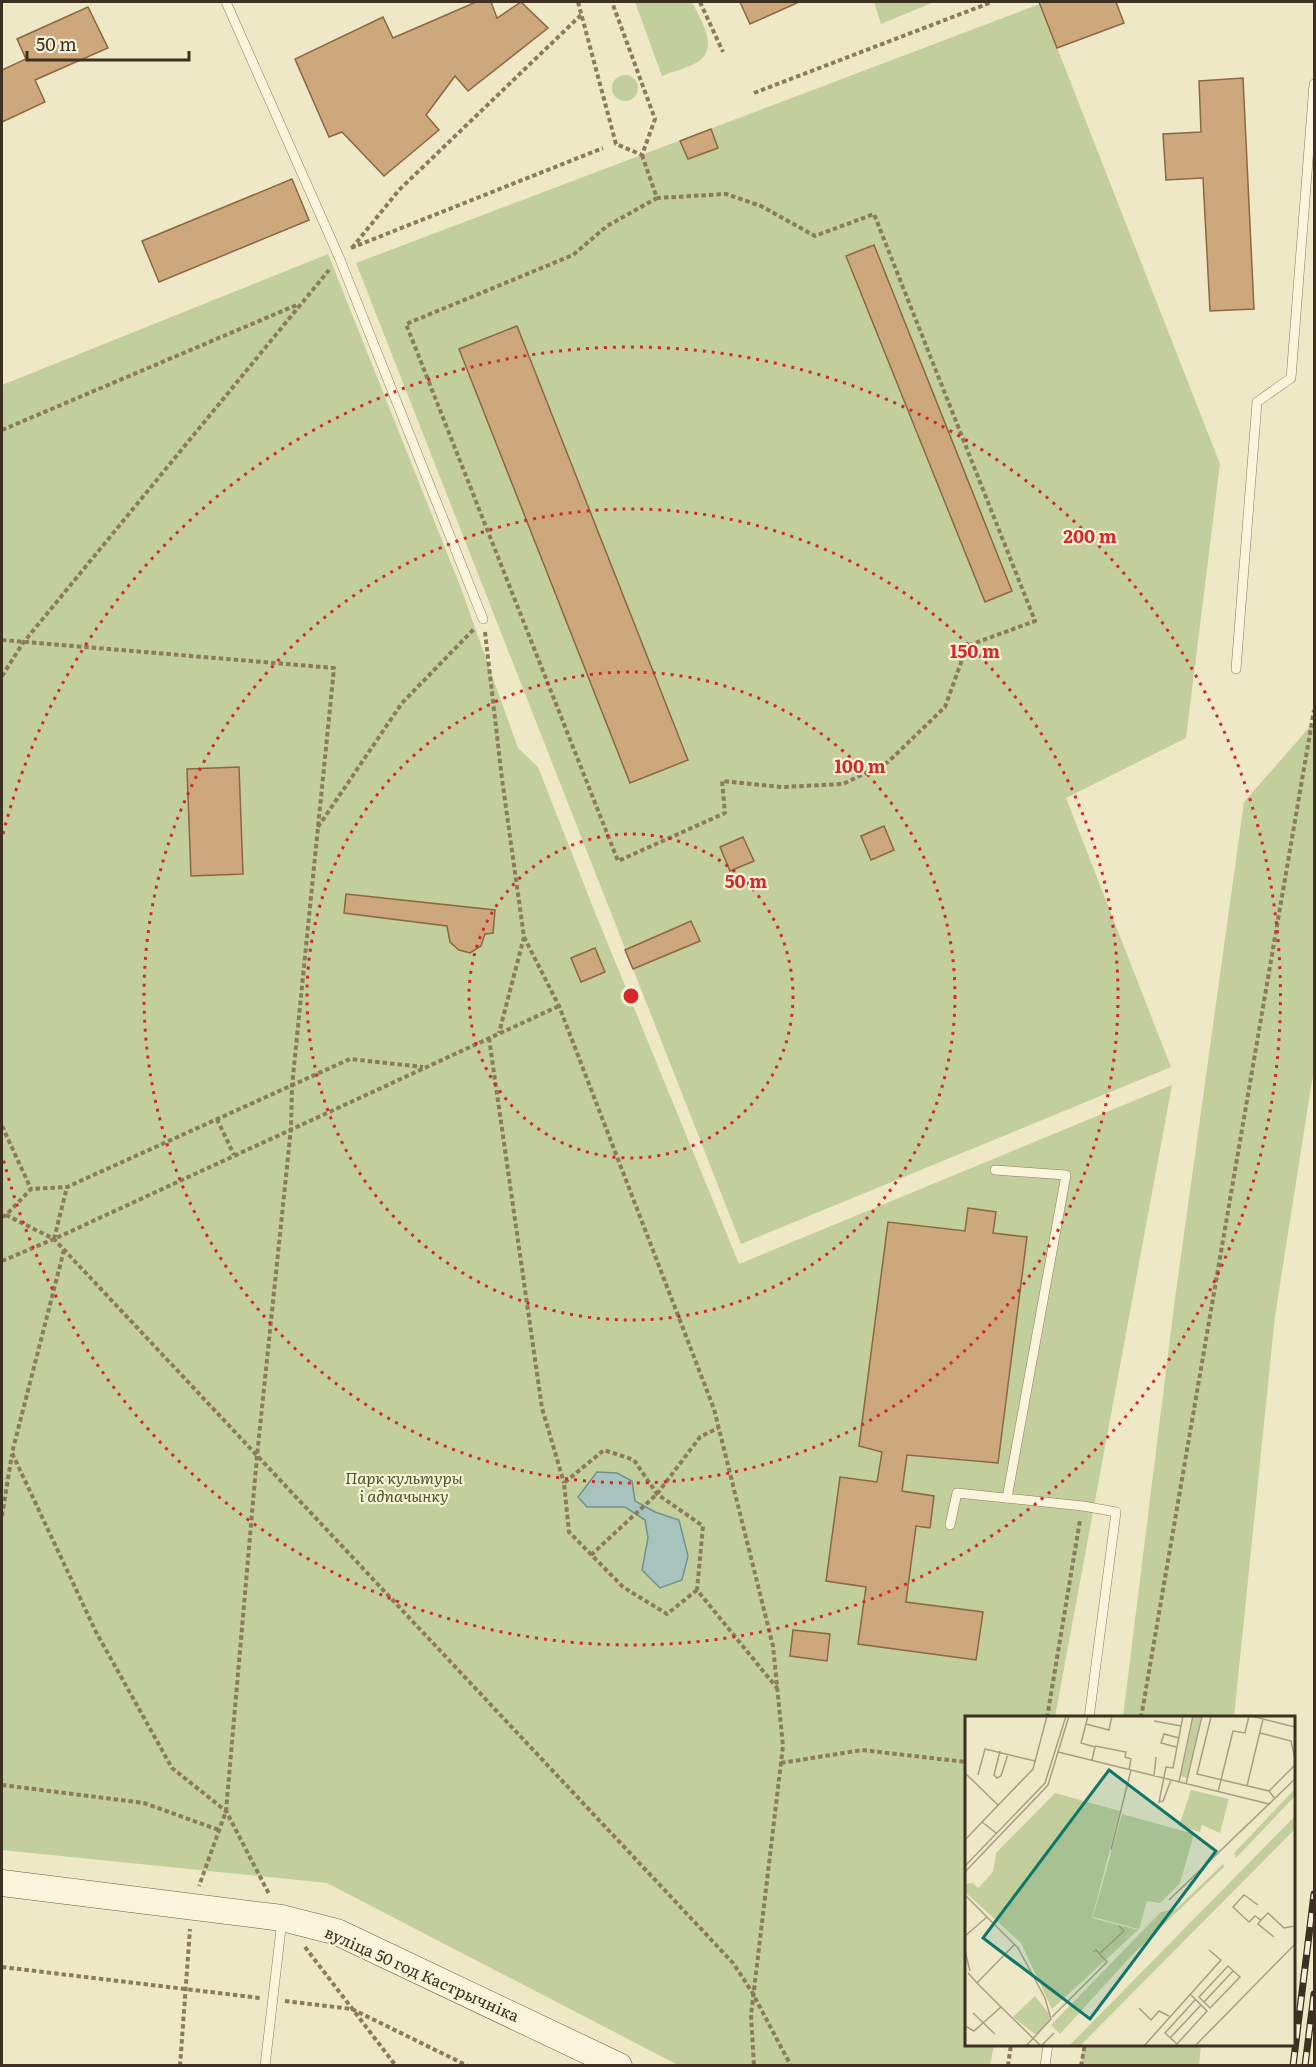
<svg xmlns="http://www.w3.org/2000/svg" width="1316" height="2067" font-family="Literata,serif">
  <style>
    .green { fill: #c2ce9b }
    .water { fill: #a8c3be; stroke: #6f928d; stroke-width: 1.5 }
    .building { fill: #cda87d; stroke: #8b6742; stroke-width: 1.5 }
    .lines { fill: none; stroke-linecap: round; stroke-linejoin: round }
    .service-casing { stroke: #8b7b5c; stroke-width: 10 }
    .secondary-casing { stroke: #6d5c3f; stroke-width: 27 }
    .path { stroke: #8b7b5c; stroke-width: 4; stroke-dasharray: 4.5 3; stroke-linecap: butt }
    .service { stroke: #f9f4db; stroke-width: 9 }
    .secondary { stroke: #f9f4db; stroke-width: 26 }
    .rail-casing { stroke: #3c3020; stroke-width: 7 }
    .rail { stroke: #f6f1d7; stroke-width: 4.5; stroke-dasharray: 14; stroke-linecap: butt }
    .ring { fill: none; stroke: #d62828; stroke-width: 3; stroke-dasharray: 3 6 }
    .labels { text-anchor: middle; stroke-width: 4.5; stroke-linejoin: round; paint-order: stroke }
    .park-label { font-size: 16px; font-style: italic; fill: #465826; stroke: #f6f1d7 }
    .street-label { font-size: 16px; fill: #3c3020; stroke: #f6f1d7 }
    .inset-road { fill: none; stroke: #a79e84; stroke-width: 1.5 }
    .view { fill: #0f766e; fill-opacity: 0.15; stroke: #0f766e; stroke-width: 3 }
    .inset-edge { fill: none; stroke: #3c3020; stroke-width: 3 }
    .centre { fill: #d62828; stroke: #f6f1d7; stroke-width: 3 }
    .ring-label { font-size: 18px; text-anchor: middle; font-weight: bold; fill: #d62828; stroke: #f6f1d7; stroke-width: 4.5; stroke-linejoin: round; paint-order: stroke }
  </style>
  <rect width="100%" height="100%" fill="#efe8c7"/>
  <!-- green -->
  <g class="green">
    <path d="M 635,2 L 692,2 C 700,19 720,47 698,62 C 688,68 673,71 662,76 Z"/>
    <path d="M 874,2 L 934,2 L 881,24 Z"/>
    <path d="M 1040,4 L 1220,464 L 1186,738 L 1066,798 L 1171,1067 L 741,1244 L 356,263 Z"/>
    <circle cx="625" cy="88" r="13"/>
    <path d="M 328,254 L 459,583 L 518,748 L 538,767 L 596,915 L 739,1264 L 1172,1085 L 1055,1717 L 966,1718 L 966,2044 L 994,2045 L 990,2065 L 678,2065 L 327,1883 L 2,1850 L 2,385 Z"/>
    <path d="M 1314,722 L 1314,1068 L 1275,1316 L 1234,1717 L 1123,1717 L 1174,1306 L 1244,802 Z"/>
    <path d="M 1083,2045 L 1083,2044 L 1201,2045 L 1199,2065 L 1081,2065 Z"/>
  </g>
  <!-- water -->
  <path class="water" d="M 597,1472 L 617,1473 L 632,1481 L 635,1501 L 655,1512 L 679,1520 L 688,1556 L 682,1580 L 660,1588 L 642,1570 L 648,1538 L 645,1520 L 625,1507 L 587,1507 L 578,1497 Z"/>
  <!-- building -->
  <g class="building">
    <path d="M 476,2 L 491,2 L 497,18 L 521,2 L 548,28 L 468,91 L 455,76 L 426,115 L 439,130 L 384,176 L 342,132 L 329,137 L 295,59 L 383,17 L 393,38 Z"/>
    <path d="M 740,2 L 799,2 L 750,24 Z"/>
    <path d="M 1039,2 L 1116,2 L 1124,23 L 1057,48 Z"/>
    <path d="M 88,7 L 108,48 L 35,80 L 45,102 L 2,122 L 2,70 L 26,59 L 17,39 Z"/>
    <path d="M 1243,78 L 1254,309 L 1210,311 L 1203,178 L 1166,180 L 1163,134 L 1201,132 L 1199,81 Z"/>
    <path d="M 711,129 L 718,148 L 688,159 L 680,141 Z"/>
    <path d="M 292,179 L 309,220 L 159,282 L 142,241 Z"/>
    <path d="M 874,245 L 1012,591 L 985,602 L 846,256 Z"/>
    <path d="M 517,326 L 688,760 L 630,783 L 459,349 Z"/>
    <path d="M 239,767 L 243,874 L 191,876 L 187,769 Z"/>
    <path d="M 884,826 L 894,850 L 871,860 L 861,836 Z"/>
    <path d="M 743,837 L 754,861 L 730,871 L 720,847 Z"/>
    <path d="M 346,894 L 495,910 L 493,933 L 485,934 L 481,946 L 470,953 L 459,950 L 450,942 L 447,926 L 344,913 Z"/>
    <path d="M 691,921 L 700,941 L 633,969 L 625,950 Z"/>
    <path d="M 595,948 L 605,972 L 581,982 L 571,958 Z"/>
    <path d="M 968,1208 L 996,1212 L 993,1233 L 1027,1237 L 998,1463 L 907,1455 L 902,1491 L 934,1496 L 930,1528 L 916,1526 L 906,1602 L 983,1612 L 976,1660 L 858,1644 L 866,1587 L 826,1581 L 840,1477 L 877,1482 L 882,1452 L 859,1446 L 888,1222 L 965,1231 Z"/>
    <path d="M 793,1630 L 830,1634 L 827,1661 L 790,1656 Z"/>
  </g>
  <g class="lines">
    <defs>
      <g id="service">
        <path d="M 226,2 L 339,257 L 483,619"/>
        <path d="M 1236,669 L 1257,402 L 1291,378 L 1314,84"/>
        <path d="M 995,1170 L 1066,1175 L 1007,1498"/>
        <path d="M 950,1525 L 957,1493 L 1083,1506 L 1116,1512 L 1089,1718"/>
        <path d="M 265,2066 L 282,1920"/>
        <path d="M 1045,2066 L 1048,2044"/>
      </g>
      <path id="secondary" d="M 2,1883 L 282,1918 L 337,1932 L 619,2066"/>
    </defs>
    <!-- service casing -->
    <use href="#service" class="service-casing"/>
    <!-- secondary casing -->
    <use href="#secondary" class="secondary-casing"/>
    <!-- path -->
    <g class="path">
      <path d="M 578,2 L 616,144 L 642,155 L 655,119 L 612,2"/>
      <path d="M 700,2 L 723,52"/>
      <path d="M 754,93 L 992,2"/>
      <path d="M 642,155 L 657,198 L 607,226 L 573,255 L 406,324 L 618,861 L 725,813 L 722,781 L 782,787 L 843,784 L 888,762 L 945,707 L 967,646 L 1035,621 L 874,214 L 815,236 L 761,206 L 726,194 L 657,198"/>
      <path d="M 351,248 L 603,148"/>
      <path d="M 352,248 L 399,190 L 581,15"/>
      <path d="M 2,430 L 299,304"/>
      <path d="M 485,632 L 502,779 L 524,937 L 499,1033"/>
      <path d="M 2,640 L 334,668 L 292,1086 L 291,1128 L 257,1456 L 226,1811 L 199,1886"/>
      <path d="M 2,676 L 23,643 L 329,270"/>
      <path d="M 318,827 L 402,703 L 474,629"/>
      <path d="M 524,937 L 559,1006 L 714,1409 L 773,1646 L 783,1746 L 751,2015 L 754,2066"/>
      <path d="M 489,1038 L 542,1408 L 564,1483"/>
      <path d="M 217,1119 L 234,1155"/>
      <path d="M 2,1126 L 31,1189"/>
      <path d="M 6,1215 L 54,1239 L 733,1963 L 752,1992 L 791,2066"/>
      <path d="M 2,1217 L 6,1215 L 31,1189 L 67,1187 L 350,1059 L 423,1067"/>
      <path d="M 54,1239 L 67,1187"/>
      <path d="M 64,1250 L 12,1453 L 96,1632 L 172,1768 L 226,1811 L 269,1894"/>
      <path d="M 2,1261 L 54,1239 L 559,1006"/>
      <path d="M 2,1516 L 12,1454"/>
      <path d="M 591,1555 L 657,1494 L 700,1437 L 718,1428"/>
      <path d="M 697,1590 L 667,1614 L 623,1587 L 569,1532 L 564,1483 L 604,1450 L 634,1460 L 657,1494 L 703,1526 L 697,1590 L 777,1688"/>
      <path d="M 1047,1718 L 1080,1520"/>
      <path d="M 1141,1718 L 1314,710"/>
      <path d="M 781,1763 L 862,1750 L 966,1762"/>
      <path d="M 2,1785 L 144,1803 L 219,1830"/>
      <path d="M 305,1947 L 396,2066"/>
      <path d="M 2,1967 L 260,1998"/>
      <path d="M 285,2001 L 352,2009 L 468,2066"/>
      <path d="M 180,2066 L 190,1929"/>
      <path d="M 1008,2066 L 1011,2044"/>
      <path d="M 1081,2066 L 1085,2044"/>
    </g>
    <!-- service -->
    <use href="#service" class="service"/>
    <!-- secondary -->
    <use href="#secondary" class="secondary"/>
    <defs>
      <g id="rail">
        <path d="M 1293,2066 L 1314,1894"/>
        <path d="M 1305,2066 L 1314,1994"/>
      </g>
    </defs>
    <!-- rail casing -->
    <use href="#rail" class="rail-casing"/>
    <!-- rail -->
    <use href="#rail" class="rail"/>
  </g>
  <!-- distance rings -->
  <g class="ring">
    <circle cx="631" cy="996" r="162"/>
    <circle cx="631" cy="996" r="324"/>
    <circle cx="631" cy="996" r="487"/>
    <path d="M3 834A649 649 0 1 1 3 1158"/>
  </g>
  <g class="labels">
    <!-- park labels -->
    <g class="park-label">
      <text x="404" y="1484">Парк культуры<tspan x="404" dy="18">і адпачынку</tspan></text>
    </g>
    <!-- street labels -->
    <g class="street-label">
      <text transform="translate(422 1974) rotate(24)" y="6">вуліца 50 год Кастрычніка</text>
    </g>
  </g>
  <!-- overview -->
  <g transform="translate(965 1716)">
    <rect width="330" height="330" fill="#efe8c7"/>
    <path d="M 229,0 L 236,0 L 222,62 L 216,60 ZM 330,73 L 330,80 L 271,142 L 269,137 ZM 226,74 L 264,83 L 255,117 L 237,109 L 235,116 L 214,110 ZM 90,77 L 155,95 L 127,202 L 173,214 L 87,293 L 56,227 L 0,176 L 0,168 L 8,167 L 13,172 L 28,156 L 31,137 ZM 157,98 L 229,118 L 215,167 L 195,187 L 182,185 L 174,213 L 128,201 ZM 330,100 L 330,113 L 115,330 L 104,330 ZM 258,148 L 259,151 L 167,239 L 95,318 L 86,309 L 196,196 L 211,193 ZM 70,280 L 85,299 L 84,306 L 71,319 L 48,301 Z" fill="#c2ce9b"/>
    <path class="inset-road" d="M 123,0 L 116,27 L 130,31 L 127,44M 286,0 L 330,11M 246,1 L 232,58 L 304,75 L 310,83M 189,5 L 216,10M 121,8 L 144,14 L 147,0M 295,17 L 326,25 L 330,43M 130,30 L 161,36 L 160,41 L 166,43 L 164,54M 211,31 L 196,27 L 199,18 L 214,22M 35,35 L 29,59 L 32,62 L 36,60 L 43,38M 93,36 L 304,88M 0,57 L 33,89M 13,59 L 20,33 L 70,45M 189,60 L 191,41M 206,64 L 198,85 L 194,86 L 201,51 L 208,52 L 218,0M 214,66 L 228,0M 221,68 L 237,0M 282,70 L 298,3M 304,75 L 330,49M 253,76 L 268,15 L 280,17 L 284,0M 17,106 L 68,53 L 82,0M 0,124 L 17,106 L 31,117M 146,134 L 166,54M 0,150 L 80,67 L 101,0M 0,156 L 83,69 L 104,0M 0,179 L 53,232 L 80,282 L 86,303 L 61,330M 204,184 L 330,63M 293,189 L 279,179 L 268,191 L 284,206 L 290,200 L 296,204 L 303,197 L 319,212 L 330,210M 296,204 L 293,208 L 309,221M 0,220 L 22,201M 0,235 L 5,255M 134,238 L 159,215 L 154,210M 263,250 L 275,261 L 245,292 L 234,281 ZM 3,257 L 12,267 L 49,229M 12,267 L 36,291M 225,278 L 242,295 L 212,328 L 200,317 L 230,284M 239,286 L 268,255M 174,292 L 186,304 L 194,295 L 204,300M 8,297 L 30,318M 87,301 L 142,246 L 131,234 L 128,236M 0,310 L 9,315 L 36,291 L 76,330 L 89,317M 205,322 L 236,289M 179,330 L 256,244 L 244,234M 230,330 L 330,228"/>
    <path class="view" d="M 144,54 L 251,135 L 125,303 L 18,222 Z"/>
    <rect width="330" height="330" class="inset-edge"/>
  </g>
  <circle cx="631" cy="996" r="9" class="centre"/>
  <g class="ring-label">
    <text x="1090" y="543">200 m</text>
    <text x="975" y="658">150 m</text>
    <text x="860" y="773">100 m</text>
    <text x="746" y="888">50 m</text>
  </g>
  <!-- border -->
  <rect width="1316" height="2067" fill="none" stroke="#3c3020" stroke-width="6"/>
  <!-- scale -->
  <path d="M27 51v9h162v-9" fill="none" stroke="#3c3020" stroke-width="3"/>
  <text x="36" y="51" font-size="18" fill="#3c3020" stroke="#f6f1d7" stroke-width="4.5" paint-order="stroke">50 m</text>
</svg>
